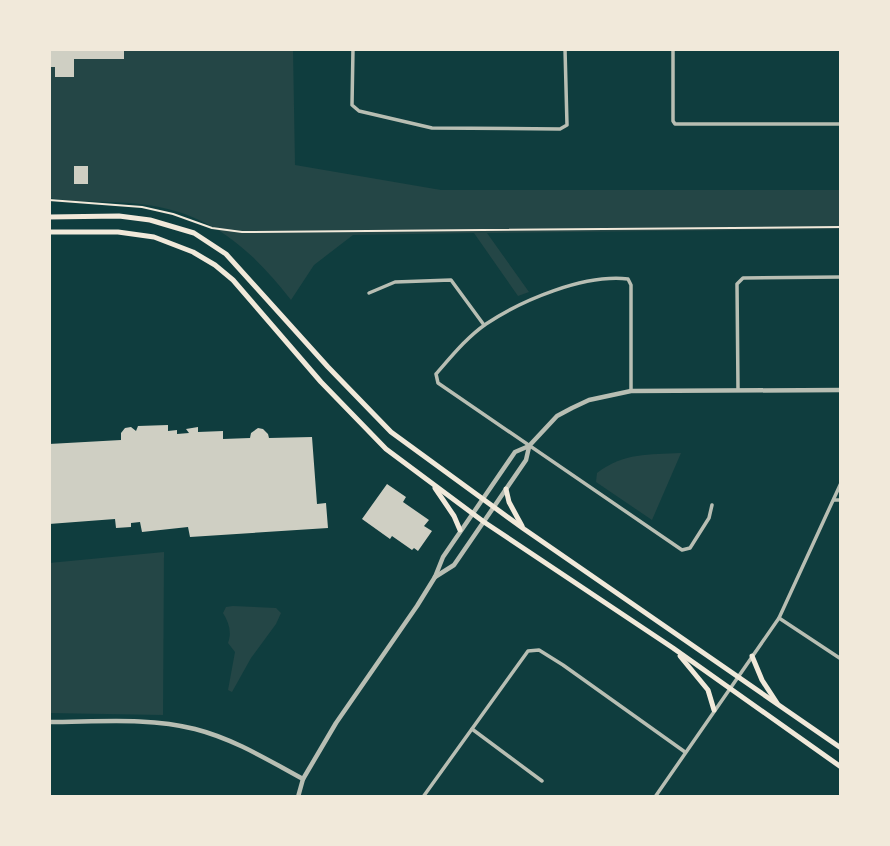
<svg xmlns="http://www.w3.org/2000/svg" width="890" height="846" font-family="'Exo 2',sans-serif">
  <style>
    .green { fill: #244646 }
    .building { fill: #cfcfc3 }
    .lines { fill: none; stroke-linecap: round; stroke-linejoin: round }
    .path { stroke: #f1e9da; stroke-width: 2 }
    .minor { stroke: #b8beb3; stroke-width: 3.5 }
    .tertiary { stroke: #b8beb3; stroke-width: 4.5 }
    .secondary { stroke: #f1e9da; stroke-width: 5 }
  </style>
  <rect width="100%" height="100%" fill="#0f3d3e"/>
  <!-- green -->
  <g class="green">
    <path d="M 49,49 L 293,49 L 295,165 L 441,190 L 841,190 L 841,229 L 487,233 L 529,292 L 518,296 L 474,233 L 353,235 L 314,265 L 291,300 C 246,243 205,209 130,203 C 103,201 75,203 49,198 Z"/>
    <path d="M 681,453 L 652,520 L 596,482 L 597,473 C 625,452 648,455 681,453 Z"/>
    <path d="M 164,552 L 163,715 L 49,713 L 49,563 Z"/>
    <path d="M 233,606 L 276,608 L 281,613 L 276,624 L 251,658 L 232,692 L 228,690 L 235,652 L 228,643 C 232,632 229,623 223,613 L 226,607 Z"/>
  </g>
  <!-- building -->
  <g class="building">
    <path d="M 49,49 L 124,49 L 124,59 L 74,59 L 74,77 L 55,77 L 55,67 L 49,67 Z"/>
    <rect x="74" y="166" width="14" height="18"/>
    <path d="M 168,425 L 168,431 L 177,430 L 177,434 L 189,433 L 186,429 L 198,427 L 198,432 L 223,431 L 223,439 L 250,438 L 251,433 L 258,428 L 263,429 L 268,434 L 269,438 L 312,437 L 317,504 L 326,503 L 328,528 L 190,537 L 188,527 L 142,532 L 140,522 L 131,523 L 131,527 L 116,528 L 115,519 L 49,524 L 49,444 L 121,440 L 121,433 L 125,428 L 131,427 L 136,431 L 138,426 Z"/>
    <path d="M 387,484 L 406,497 L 403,502 L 429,520 L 424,526 L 432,531 L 418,551 L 414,548 L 412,550 L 392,536 L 390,539 L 362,519 Z"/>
  </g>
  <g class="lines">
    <!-- path -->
    <path class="path" d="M 49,200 L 142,207 L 173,214 L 212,228 L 242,232 L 841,227"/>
    <!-- minor -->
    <g class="minor">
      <path d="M 353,49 L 352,105 L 359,111 L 432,128 L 560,129 L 567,125 L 565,49"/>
      <path d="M 673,49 L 673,121 L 675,124 L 841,124"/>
      <path d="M 369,293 L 395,282 L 451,280 L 484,325"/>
      <path d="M 738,389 L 737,284 L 743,278 L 841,277"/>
      <path d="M 631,391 L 631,285 L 628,279 C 584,274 522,300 486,324 C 467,337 451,357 436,374 L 438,383 L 682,550 L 690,548 L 709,518 L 712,505"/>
      <path d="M 834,500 L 841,500"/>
      <path d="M 779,618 L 841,659"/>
      <path d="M 472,729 L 542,781"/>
      <path d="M 423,797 L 528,651 L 539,650 L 563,665 L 685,752"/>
      <path d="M 655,797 L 779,618 L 841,483"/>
    </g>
    <!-- tertiary -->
    <g class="tertiary">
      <path d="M 435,577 L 454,565 L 526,460 L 529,447"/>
      <path d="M 49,722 C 97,722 148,717 195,729 C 234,739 268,760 303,779"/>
      <path d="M 298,797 L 303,779 L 336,723 L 417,606 L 435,577 L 443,557 L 515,452 L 529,446 L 557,416 L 572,408 L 589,400 L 631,391 L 841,390"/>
    </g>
    <!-- secondary -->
    <g class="secondary">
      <path d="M 49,217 L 119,216 L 150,220 L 194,233 L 226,254 L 328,367 L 391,432 L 524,529 L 841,748"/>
      <path d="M 49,232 L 118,232 L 154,237 L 193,252 L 215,265 L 233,280 L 321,382 L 386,449 L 484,522 L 673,648 L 841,767"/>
      <path d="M 435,488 L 454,516 L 460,530"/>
      <path d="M 506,489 L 509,502 L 522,526"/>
      <path d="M 680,656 L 708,690 L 714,710"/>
      <path d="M 752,656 L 762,680 L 777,703"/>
    </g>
  </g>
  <!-- border -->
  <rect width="890" height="846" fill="none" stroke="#f1e9da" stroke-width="102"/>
</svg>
